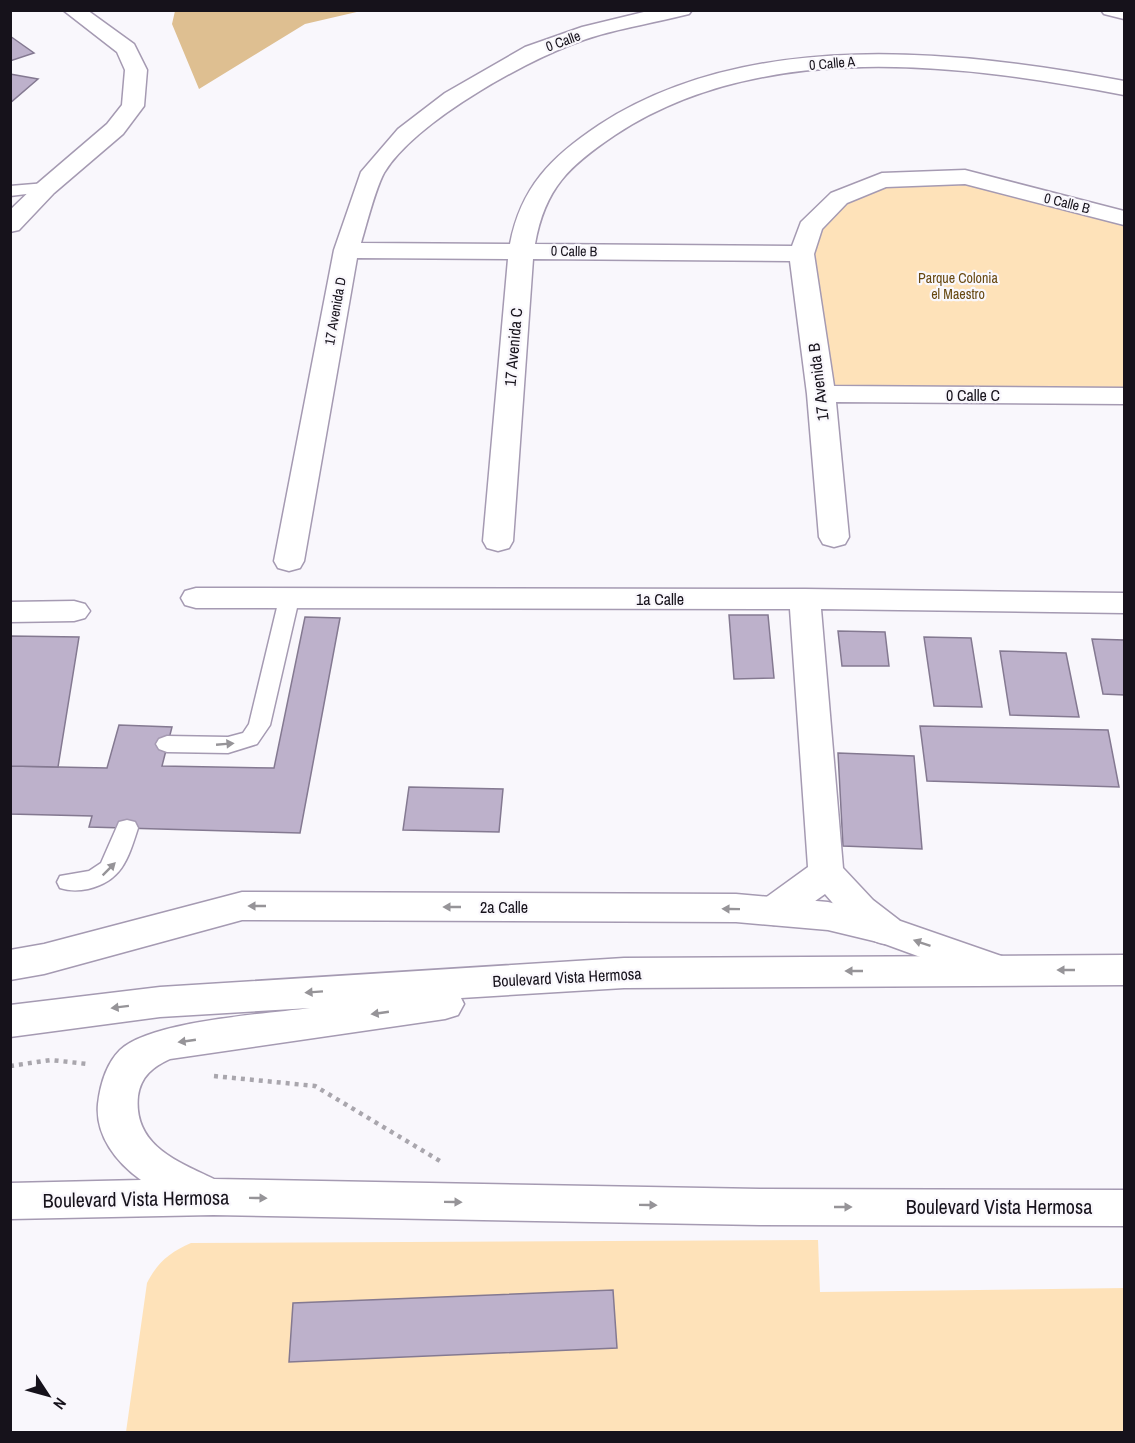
<svg xmlns="http://www.w3.org/2000/svg" width="1135" height="1443" font-family="'Archivo Narrow',sans-serif">
  <style>
    .green { fill: #fee2b9 }
    .forest { fill: #debf91 }
    .building { fill: #bdb1cb; stroke: #847991; stroke-width: 1.5 }
    .lines { fill: none; stroke-linecap: round; stroke-linejoin: round }
    .service-casing { stroke: #a59ab2; stroke-width: 3 }
    .minor-casing { stroke: #a59ab2; stroke-width: 3 }
    .tertiary-casing { stroke: #a59ab2; stroke-width: 3 }
    .primary-casing { stroke: #a59ab2; stroke-width: 3 }
    .path { stroke: #a9a6ad; stroke-width: 4.5; stroke-dasharray: 4 5; stroke-linecap: butt }
    .service { fill: #fff; fill-rule: evenodd }
    .minor { fill: #fff; fill-rule: evenodd }
    .tertiary { fill: #fff; fill-rule: evenodd }
    .primary { fill: #fff; fill-rule: evenodd }
    .oneway { fill: #969498 }
    .labels { text-anchor: middle; stroke-width: 4.5; stroke-linejoin: round; paint-order: stroke }
    .far-street-label { font-size: 14px; fill: #16121b; stroke: #f9f7fc }
    .far-park-label { font-size: 14px; fill: #674810; stroke: #f9f7fc }
    .street-label { font-size: 16px; fill: #16121b; stroke: #f9f7fc }
    .near-street-label { font-size: 20px; fill: #16121b; stroke: #f9f7fc }
  </style>
  <rect width="100%" height="100%" fill="#f9f7fc"/>
  <!-- green -->
  <g class="green">
    <path d="M 965,179 L 1124,221 L 1124,392 L 826,391 L 808,255 L 815,228 L 842,199 L 883,182 Z"/>
    <path d="M 818,1240 L 820,1292 L 1124,1288 L 1124,1432 L 126,1432 L 147,1283 C 157,1263 170,1252 191,1243 Z"/>
  </g>
  <!-- forest -->
  <path class="forest" d="M 175,11 L 175,10 L 361,11 L 305,24 L 199,89 L 172,24 Z"/>
  <!-- building -->
  <g class="building">
    <path d="M 10,36 L 34,53 L 10,61 Z"/>
    <path d="M 10,74 L 38,79 L 10,103 Z"/>
    <path d="M 729,615 L 768,615 L 774,678 L 734,679 Z"/>
    <path d="M 305,617 L 340,618 L 300,833 L 89,827 L 92,816 L 10,814 L 10,766 L 107,768 L 119,725 L 172,727 L 162,766 L 274,768 Z"/>
    <path d="M 838,631 L 885,632 L 889,666 L 842,666 Z"/>
    <path d="M 10,636 L 79,637 L 58,767 L 10,766 Z"/>
    <path d="M 924,637 L 971,638 L 982,707 L 934,706 Z"/>
    <path d="M 1092,639 L 1124,640 L 1124,695 L 1103,694 Z"/>
    <path d="M 1000,651 L 1066,653 L 1079,717 L 1010,715 Z"/>
    <path d="M 920,726 L 1108,730 L 1119,787 L 927,781 Z"/>
    <path d="M 838,753 L 914,756 L 922,849 L 843,846 Z"/>
    <path d="M 409,787 L 503,789 L 499,832 L 403,830 Z"/>
    <path d="M 613,1290 L 617,1348 L 289,1362 L 293,1303 Z"/>
  </g>
  <g class="lines">
    <defs>
      <g id="service">
        <path d="M 46,183 L 54,188 L 51,191 L 10,196 L 10,186 Z"/>
        <path d="M 289,592 L 296,594 L 299,599 L 270,725 L 257,744 L 228,753 L 167,752 L 159,749 L 156,744 L 159,739 L 167,736 L 228,737 L 243,733 L 249,724 L 279,599 L 282,594 Z"/>
        <path d="M 127,820 L 135,822 L 138,828 C 128,859 122,881 88,889 C 78,891 69,891 60,888 L 57,882 L 60,876 L 89,871 L 101,863 L 119,822 Z"/>
      </g>
      <g id="minor">
        <path d="M 63,10 L 87,10 L 134,44 L 147,70 L 144,106 L 123,134 L 54,193 L 19,230 L 10,232 L 10,210 L 38,183 L 107,124 L 122,105 L 125,70 L 117,52 Z"/>
        <path d="M 652,10 L 692,10 L 689,14 C 658,22 626,27 596,36 C 537,53 416,120 384,173 C 375,190 367,223 361,243 L 510,244 C 521,187 551,157 599,125 C 750,27 957,50 1124,81 L 1124,95 C 961,64 762,38 615,135 C 569,166 545,188 535,244 L 792,246 L 801,222 L 831,193 L 882,173 L 965,170 L 1124,211 L 1124,225 L 965,184 L 886,187 L 847,203 L 822,229 L 814,254 L 834,386 L 1124,388 L 1124,404 L 836,402 L 849,537 L 845,544 L 834,547 L 823,544 L 819,537 L 807,394 L 790,261 L 533,259 L 513,541 L 509,548 L 498,551 L 487,548 L 483,541 L 508,259 L 357,258 L 304,561 L 300,568 L 289,571 L 278,568 L 274,561 L 334,250 L 361,172 L 398,129 L 445,93 L 525,47 L 582,27 Z"/>
        <path d="M 1101,10 L 1124,10 L 1124,19 L 1104,14 Z"/>
        <path d="M 196,588 L 805,589 L 1124,593 L 1124,613 L 821,609 L 843,868 L 873,900 L 899,920 L 904,930 L 899,940 C 895,942 889,944 885,944 C 864,942 838,909 825,894 L 787,921 L 774,925 L 761,921 L 756,911 L 761,901 L 808,867 L 790,609 L 196,608 L 185,605 L 181,598 L 185,591 Z"/>
        <path d="M 74,601 L 85,604 L 90,611 L 85,618 L 74,621 L 10,622 L 10,602 Z"/>
      </g>
      <path id="tertiary" d="M 242,892 L 736,894 L 828,902 L 886,916 L 1010,959 L 1016,970 L 1010,981 L 997,985 L 882,943 L 828,930 L 736,922 L 242,920 L 44,974 L 10,980 L 10,950 L 44,944 Z"/>
      <path id="primary" d="M 1124,955 L 1124,985 L 624,988 L 461,998 L 464,1004 L 458,1015 L 445,1019 L 170,1059 C 153,1067 141,1076 138,1096 C 133,1145 176,1161 214,1179 L 760,1189 L 1124,1190 L 1124,1226 L 760,1225 L 213,1215 L 10,1219 L 10,1183 L 141,1180 C 117,1163 95,1136 98,1104 C 100,1086 106,1064 120,1050 C 151,1021 265,1014 310,1008 L 160,1017 L 10,1037 L 10,1005 L 160,987 L 624,958 Z"/>
    </defs>
    <!-- service casing -->
    <use href="#service" class="service-casing"/>
    <!-- minor casing -->
    <use href="#minor" class="minor-casing"/>
    <!-- tertiary casing -->
    <use href="#tertiary" class="tertiary-casing"/>
    <!-- primary casing -->
    <use href="#primary" class="primary-casing"/>
    <!-- path -->
    <g class="path">
      <path d="M 10,1066 L 51,1060 L 87,1064"/>
      <path d="M 214,1076 L 315,1086 L 440,1161"/>
    </g>
    <!-- service -->
    <use href="#service" class="service"/>
    <!-- minor -->
    <use href="#minor" class="minor"/>
    <!-- tertiary -->
    <use href="#tertiary" class="tertiary"/>
    <!-- primary -->
    <use href="#primary" class="primary"/>
  </g>
  <!-- one-way arrows -->
  <defs><path id="oneway-solid" d="M-6-.8H1V-3.2L6.5 0L1 3.2V.8H-6Z" transform="scale(1.5)"/></defs>
  <g class="oneway">
    <use href="#oneway-solid" transform="translate(225 744) rotate(-5)"/>
    <use href="#oneway-solid" transform="translate(109 869) rotate(-45)"/>
    <use href="#oneway-solid" transform="translate(257 906) rotate(-180)"/>
    <use href="#oneway-solid" transform="translate(452 907) rotate(-180)"/>
    <use href="#oneway-solid" transform="translate(731 909) rotate(-179)"/>
    <use href="#oneway-solid" transform="translate(922 943) rotate(-161)"/>
    <use href="#oneway-solid" transform="translate(1066 970) rotate(-180)"/>
    <use href="#oneway-solid" transform="translate(854 971) rotate(180)"/>
    <use href="#oneway-solid" transform="translate(314 992) rotate(176)"/>
    <use href="#oneway-solid" transform="translate(120 1007) rotate(173)"/>
    <use href="#oneway-solid" transform="translate(380 1013) rotate(172)"/>
    <use href="#oneway-solid" transform="translate(187 1041) rotate(172)"/>
    <use href="#oneway-solid" transform="translate(258 1198) rotate(1)"/>
    <use href="#oneway-solid" transform="translate(453 1202) rotate(1)"/>
    <use href="#oneway-solid" transform="translate(648 1205) rotate(1)"/>
    <use href="#oneway-solid" transform="translate(843 1207)"/>
  </g>
  <g class="labels">
    <!-- far-street labels -->
    <g class="far-street-label">
      <text transform="translate(563 41) rotate(-20)" y="5">0 Calle</text>
      <text transform="translate(832 63) rotate(-5)" y="5">0 Calle A</text>
      <text transform="translate(1067 203) rotate(14)" y="5">0 Calle B</text>
      <text transform="translate(574 251) rotate(1)" y="5">0 Calle B</text>
      <text transform="translate(335 311) rotate(-80)" y="5">17 Avenida D</text>
    </g>
    <!-- far-park labels -->
    <g class="far-park-label">
      <text x="958" y="283">Parque Colonia<tspan x="958" dy="16">el Maestro</tspan></text>
    </g>
    <!-- street labels -->
    <g class="street-label">
      <text transform="translate(513 347) rotate(-85)" y="6">17 Avenida C</text>
      <text transform="translate(818 382) rotate(-97)" y="6">17 Avenida B</text>
      <text x="973" y="401">0 Calle C</text>
      <text x="660" y="605">1a Calle</text>
      <text x="504" y="913">2a Calle</text>
      <text transform="translate(567 977) rotate(-3)" y="6">Boulevard Vista Hermosa</text>
    </g>
    <!-- near-street labels -->
    <g class="near-street-label">
      <text transform="translate(136 1199) rotate(-1)" y="7">Boulevard Vista Hermosa</text>
      <text x="999" y="1214">Boulevard Vista Hermosa</text>
    </g>
  </g>
  <!-- border -->
  <rect width="1135" height="1443" fill="none" stroke="#16121b" stroke-width="24"/>
  <!-- north arrow -->
  <g transform="translate(48 1395) rotate(126)" stroke="#f9f7fc" stroke-width="4.5" paint-order="stroke">
  <path d="M0-4.5L10 22L0 15L-10 22Z" fill="#16121b"/>
  <text y="-9" font-size="16" font-weight="bold" text-anchor="middle" fill="#16121b">N</text>
  </g>
</svg>
